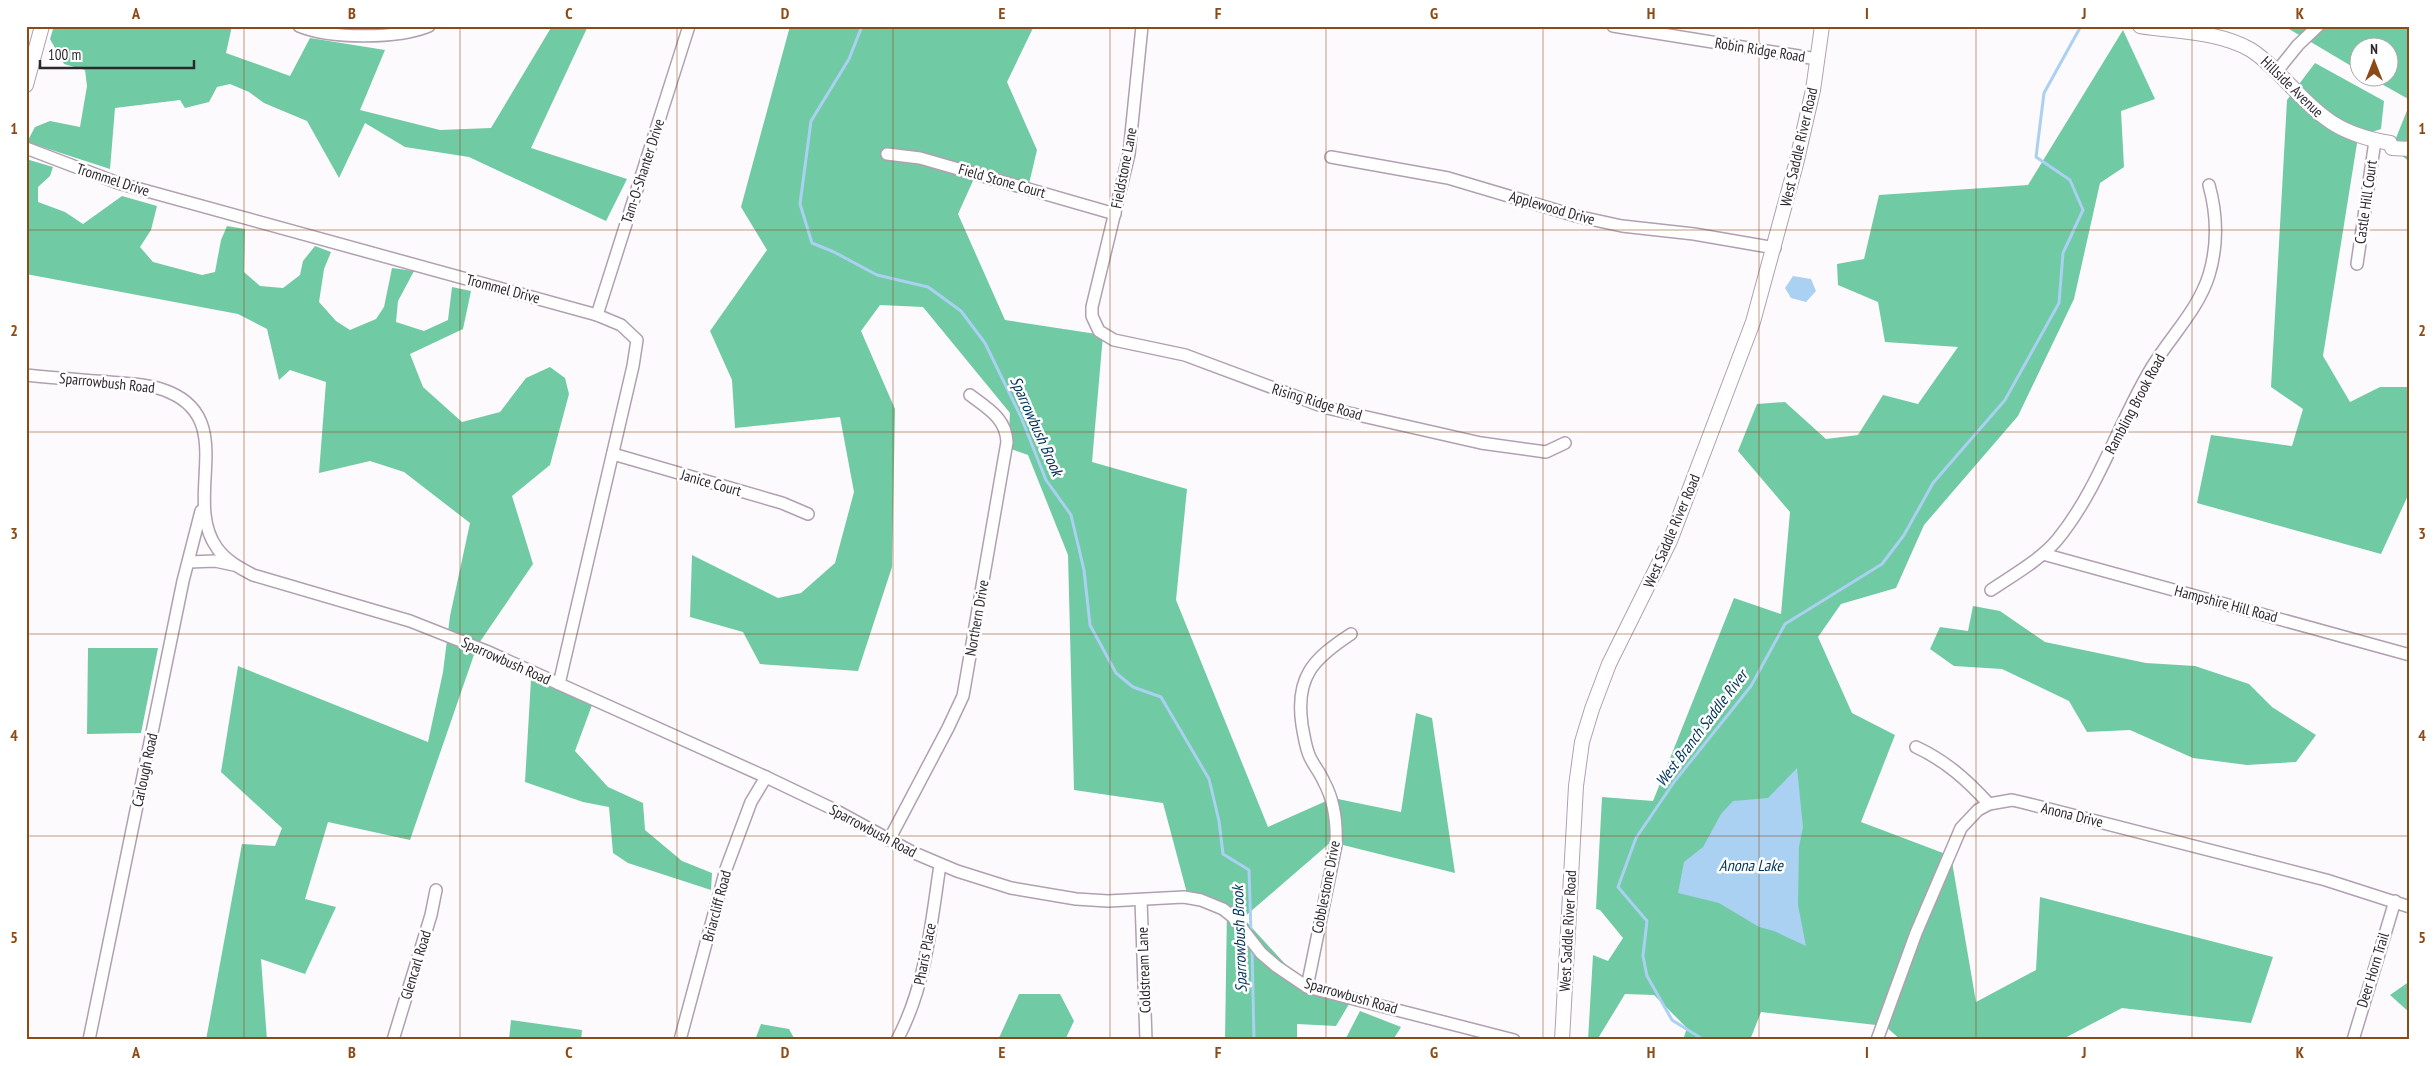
<svg xmlns="http://www.w3.org/2000/svg" width="2436" height="1066" font-family="'PT Sans Narrow',sans-serif">
  <style>
    .forest { fill: #70caa3 }
    .water { fill: #aad0f2 }
    .lines { fill: none; stroke-linecap: round; stroke-linejoin: round }
    .stream { stroke: #aad0f2; stroke-width: 3 }
    .minor-casing { stroke: #b0a0b1; stroke-width: 14 }
    .tertiary-casing { stroke: #b0a0b1; stroke-width: 16 }
    .minor { stroke: #fff; stroke-width: 11 }
    .tertiary { stroke: #fff; stroke-width: 14 }
    .grid { fill: none; stroke: #8b4a16; stroke-width: 1; stroke-opacity: 0.55 }
    .labels { text-anchor: middle; stroke-width: 5; stroke-linejoin: round; paint-order: stroke }
    .street-label { font-size: 15px; fill: #2e282e; stroke: #fff }
    .water-label { font-size: 16px; font-style: italic; fill: #003357; stroke: #fff }
    .neatline { fill: none; stroke: #8b4a16; stroke-width: 2 }
    .grid-label { font-size: 16px; text-anchor: middle; font-weight: bold; fill: #8b4a16 }
  </style>
  <rect width="100%" height="100%" fill="#fdfafd"/>
  <!-- forest -->
  <g class="forest">
    <path d="M 54,26 L 232,26 L 226,53 L 290,76 L 310,38 L 385,50 L 360,110 L 440,130 L 491,128 L 552,26 L 588,26 L 531,148 L 627,179 L 606,221 L 469,157 L 405,147 L 365,123 L 339,178 L 307,121 L 264,103 L 249,92 L 230,84 L 217,87 L 209,102 L 185,108 L 180,100 L 115,108 L 110,169 L 27,142 L 35,127 L 50,121 L 80,127 L 87,86 L 85,70 L 64,64 L 50,39 Z"/>
    <path d="M 790,26 L 1034,26 L 1007,82 L 1037,150 L 1028,188 L 977,172 L 958,214 L 1005,320 L 1103,335 L 1092,462 L 1187,489 L 1176,600 L 1268,827 L 1333,798 L 1401,812 L 1416,713 L 1432,718 L 1455,873 L 1331,842 L 1243,918 L 1309,990 L 1352,999 L 1336,1026 L 1297,1024 L 1297,1040 L 1225,1040 L 1227,908 L 1188,897 L 1163,803 L 1074,790 L 1068,555 L 1028,455 L 1008,448 L 1010,413 L 923,307 L 880,305 L 861,331 L 895,409 L 892,567 L 858,671 L 760,664 L 743,632 L 690,617 L 692,555 L 778,598 L 801,593 L 835,563 L 854,492 L 840,417 L 735,428 L 732,380 L 710,331 L 767,250 L 741,207 Z"/>
    <path d="M 2284,26 L 2410,26 L 2410,100 L 2371,78 L 2388,78 L 2388,48 L 2358,48 L 2358,70 Z"/>
    <path d="M 2123,30 L 2155,99 L 2121,111 L 2124,167 L 2100,183 L 2074,299 L 2018,416 L 1924,525 L 1896,588 L 1841,604 L 1818,637 L 1852,713 L 1895,735 L 1861,822 L 1951,856 L 1976,1002 L 2036,970 L 2040,897 L 2273,957 L 2251,1023 L 2122,1008 L 2061,1040 L 1901,1040 L 1885,1026 L 1761,1012 L 1750,1040 L 1683,1040 L 1687,1028 L 1654,995 L 1625,994 L 1597,1040 L 1588,1040 L 1593,955 L 1608,961 L 1623,938 L 1600,910 L 1596,909 L 1602,797 L 1653,801 L 1734,598 L 1781,614 L 1790,512 L 1738,451 L 1757,404 L 1785,402 L 1826,439 L 1858,435 L 1883,395 L 1918,404 L 1958,347 L 1885,342 L 1878,302 L 1838,285 L 1837,264 L 1864,259 L 1879,195 L 2028,185 Z"/>
    <path d="M 2315,63 L 2384,101 L 2381,129 L 2358,137 L 2323,356 L 2350,402 L 2380,387 L 2410,387 L 2410,491 L 2381,554 L 2197,503 L 2211,435 L 2292,446 L 2303,409 L 2271,387 L 2287,100 Z"/>
    <path d="M 2408,108 L 2410,108 L 2410,162 L 2392,148 Z"/>
    <path d="M 26,159 L 53,167 L 50,176 L 38,187 L 38,202 L 65,212 L 83,224 L 122,196 L 157,206 L 151,230 L 140,247 L 153,262 L 202,275 L 215,272 L 221,240 L 227,226 L 245,229 L 244,272 L 260,286 L 283,288 L 300,275 L 303,261 L 315,246 L 331,252 L 324,269 L 319,302 L 336,321 L 350,330 L 376,319 L 384,307 L 392,268 L 414,271 L 398,301 L 396,322 L 424,331 L 448,320 L 452,287 L 471,291 L 463,329 L 410,354 L 423,387 L 462,422 L 500,412 L 526,378 L 550,367 L 565,378 L 569,394 L 550,465 L 512,496 L 533,564 L 477,646 L 410,840 L 328,822 L 305,899 L 336,907 L 305,974 L 261,959 L 267,1040 L 206,1040 L 242,844 L 275,846 L 282,828 L 221,772 L 238,666 L 428,742 L 443,672 L 450,616 L 470,523 L 404,472 L 370,461 L 319,473 L 326,382 L 290,370 L 279,380 L 267,329 L 238,314 L 26,274 Z"/>
    <path d="M 1973,606 L 2000,611 L 2045,642 L 2146,663 L 2195,666 L 2249,684 L 2272,707 L 2316,735 L 2296,762 L 2247,765 L 2193,758 L 2130,730 L 2087,732 L 2069,701 L 2002,669 L 1954,666 L 1930,649 L 1940,627 L 1968,631 Z"/>
    <path d="M 88,648 L 158,648 L 141,733 L 87,734 Z"/>
    <path d="M 531,679 L 592,705 L 575,751 L 608,787 L 643,803 L 645,830 L 682,861 L 712,873 L 711,890 L 628,863 L 613,853 L 609,807 L 583,802 L 525,782 Z"/>
    <path d="M 2410,981 L 2410,1013 L 2390,995 Z"/>
    <path d="M 1019,994 L 1060,994 L 1074,1021 L 1065,1040 L 998,1040 Z"/>
    <path d="M 1360,1011 L 1401,1027 L 1393,1040 L 1345,1040 Z"/>
    <path d="M 511,1020 L 582,1030 L 581,1040 L 509,1040 Z"/>
    <path d="M 761,1024 L 789,1029 L 795,1040 L 755,1040 Z"/>
  </g>
  <!-- water -->
  <g class="water">
    <path d="M 1793,276 L 1811,279 L 1816,291 L 1806,302 L 1791,298 L 1785,288 Z"/>
    <path d="M 1797,768 L 1803,827 L 1799,847 L 1798,905 L 1806,946 L 1774,931 L 1759,927 L 1719,903 L 1678,893 L 1684,862 L 1703,847 L 1721,814 L 1733,801 L 1768,798 Z"/>
  </g>
  <g class="lines">
    <!-- stream -->
    <g class="stream">
      <path d="M 862,26 L 849,59 L 811,121 L 800,204 L 812,243 L 834,252 L 877,275 L 928,287 L 961,311 L 985,343 L 1021,417 L 1046,480 L 1071,515 L 1084,570 L 1090,625 L 1116,673 L 1133,687 L 1161,697 L 1209,779 L 1219,821 L 1223,854 L 1249,870 L 1251,934"/>
      <path d="M 1252,948 L 1254,1040"/>
      <path d="M 1704,1040 L 1672,1020 L 1647,976 L 1643,956 L 1647,921 L 1618,887 L 1636,838 L 1674,782 L 1751,686 L 1785,624 L 1882,564 L 1904,535 L 1933,483 L 2005,400 L 2059,303 L 2063,253 L 2083,210 L 2070,180 L 2036,157 L 2044,93 L 2081,26"/>
    </g>
    <defs>
      <g id="minor">
        <path d="M 299,26 C 330,39 398,39 429,26"/>
        <path d="M 1142,26 L 1129,154 L 1092,307 L 1092,316 L 1099,331 L 1114,340 L 1185,355 L 1327,408 L 1481,443 L 1546,452 L 1565,443"/>
        <path d="M 1613,26 L 1817,59"/>
        <path d="M 2277,71 L 2298,45 L 2318,26"/>
        <path d="M 26,148 L 118,183 L 597,315 L 621,325 L 637,340 L 633,366 L 559,684"/>
        <path d="M 887,154 L 920,158 L 1115,214"/>
        <path d="M 1331,157 L 1448,178 L 1576,216 L 1622,226 L 1694,234 L 1775,248"/>
        <path d="M 2357,264 L 2375,141"/>
        <path d="M 597,315 C 627,219 659,123 689,26"/>
        <path d="M 26,375 C 54,378 82,380 109,382 C 129,384 151,384 169,392 C 238,421 182,500 217,548 C 226,561 240,568 253,575 L 410,621 L 486,651 L 766,777 L 833,809 L 912,852 L 957,871 L 1011,888 L 1076,899 L 1108,901 L 1184,897 L 1201,900 L 1223,909 L 1233,917 L 1261,953 L 1276,966 L 1307,987 L 1514,1040"/>
        <path d="M 613,454 L 782,503 L 808,514"/>
        <path d="M 2043,554 L 2410,655"/>
        <path d="M 189,562 L 215,561 L 234,565"/>
        <path d="M 1991,590 C 2013,575 2039,561 2057,540 C 2099,489 2118,423 2152,367 C 2171,336 2198,310 2209,275 C 2218,245 2217,214 2209,185"/>
        <path d="M 1916,747 C 1946,761 1967,780 1989,804"/>
        <path d="M 889,840 L 948,728 L 963,696 L 1007,442 C 1006,418 987,408 970,395"/>
        <path d="M 1141,900 L 1146,1040"/>
        <path d="M 1307,987 L 1336,845 C 1337,823 1335,802 1324,782 C 1320,772 1313,765 1309,755 C 1305,745 1304,735 1302,725 C 1295,677 1313,659 1351,634"/>
        <path d="M 89,1040 L 183,581 L 201,511"/>
        <path d="M 393,1040 L 431,915 L 436,890"/>
        <path d="M 680,1040 L 726,869 L 751,802 L 766,777"/>
        <path d="M 897,1040 C 926,986 931,924 940,865"/>
        <path d="M 1877,1040 L 1916,933 L 1961,828 L 1978,810 L 1989,804 L 2012,800 L 2025,803 L 2326,880 L 2410,907"/>
        <path d="M 2353,1040 L 2395,901"/>
      </g>
      <g id="tertiary">
        <path d="M 2140,26 C 2175,32 2219,31 2251,50 C 2264,58 2274,69 2285,80 C 2321,117 2337,134 2390,143 L 2392,148 L 2410,149"/>
        <path d="M 26,85 L 42,26"/>
        <path d="M 1562,1040 L 1576,786 L 1582,742 L 1592,709 L 1609,664 L 1670,541 L 1753,322 L 1796,164 L 1813,90 L 1822,26"/>
      </g>
    </defs>
    <!-- minor casing -->
    <use href="#minor" class="minor-casing"/>
    <!-- tertiary casing -->
    <use href="#tertiary" class="tertiary-casing"/>
    <!-- minor -->
    <use href="#minor" class="minor"/>
    <!-- tertiary -->
    <use href="#tertiary" class="tertiary"/>
  </g>
  <!-- grid -->
  <path class="grid" d="M 244,26 L 244,1040M 460,26 L 460,1040M 677,26 L 677,1040M 893,26 L 893,1040M 1110,26 L 1110,1040M 1326,26 L 1326,1040M 1543,26 L 1543,1040M 1759,26 L 1759,1040M 1976,26 L 1976,1040M 2192,26 L 2192,1040M 26,230 L 2410,230M 26,432 L 2410,432M 26,634 L 2410,634M 26,836 L 2410,836"/>
  <g class="labels">
    <!-- street labels -->
    <g class="street-label">
      <text transform="translate(1760 50) rotate(9)" y="5">Robin Ridge Road</text>
      <text transform="translate(2292 87) rotate(44)" y="5">Hillside Avenue</text>
      <text transform="translate(1799 147) rotate(-77)" y="5">West Saddle River Road</text>
      <text transform="translate(1124 168) rotate(-79)" y="5">Fieldstone Lane</text>
      <text transform="translate(643 171) rotate(-72)" y="5">Tam-O-Shanter Drive</text>
      <text transform="translate(113 180) rotate(18)" y="5">Trommel Drive</text>
      <text transform="translate(1002 181) rotate(16)" y="5">Field Stone Court</text>
      <text transform="translate(2366 202) rotate(-82)" y="5">Castle Hill Court</text>
      <text transform="translate(1552 208) rotate(16)" y="5">Applewood Drive</text>
      <text transform="translate(503 289) rotate(15)" y="5">Trommel Drive</text>
      <text transform="translate(107 383) rotate(6)" y="5">Sparrowbush Road</text>
      <text transform="translate(1317 402) rotate(17)" y="5">Rising Ridge Road</text>
      <text transform="translate(2135 404) rotate(-62)" y="5">Rambling Brook Road</text>
      <text transform="translate(711 483) rotate(16)" y="5">Janice Court</text>
      <text transform="translate(1672 531) rotate(-67)" y="5">West Saddle River Road</text>
      <text transform="translate(2226 604) rotate(15)" y="5">Hampshire Hill Road</text>
      <text transform="translate(977 618) rotate(-80)" y="5">Northern Drive</text>
      <text transform="translate(506 661) rotate(24)" y="5">Sparrowbush Road</text>
      <text transform="translate(145 770) rotate(-78)" y="5">Carlough Road</text>
      <text transform="translate(2072 815) rotate(14)" y="5">Anona Drive</text>
      <text transform="translate(873 831) rotate(28)" y="5">Sparrowbush Road</text>
      <text transform="translate(1326 887) rotate(-79)" y="5">Cobblestone Drive</text>
      <text transform="translate(717 906) rotate(-75)" y="5">Briarcliff Road</text>
      <text transform="translate(1568 931) rotate(-87)" y="5">West Saddle River Road</text>
      <text transform="translate(925 954) rotate(-79)" y="5">Pharis Place</text>
      <text transform="translate(416 965) rotate(-73)" y="5">Glencarl Road</text>
      <text transform="translate(1144 970) rotate(-92)" y="5">Coldstream Lane</text>
      <text transform="translate(2373 970) rotate(-73)" y="5">Deer Horn Trail</text>
      <text transform="translate(1351 996) rotate(16)" y="5">Sparrowbush Road</text>
    </g>
    <!-- water labels -->
    <g class="water-label">
      <text transform="translate(1037 426) rotate(66)" y="6">Sparrowbush Brook</text>
      <text transform="translate(1701 728) rotate(-53)" y="6">West Branch Saddle River</text>
      <text x="1751" y="871">Anona Lake</text>
      <text transform="translate(1239 939) rotate(-92)" y="6">Sparrowbush Brook</text>
    </g>
  </g>
  <!-- border -->
  <rect width="2436" height="1066" fill="none" stroke="#ffffff" stroke-width="55"/>
  <!-- north arrow -->
  <g transform="translate(2374 62)"><circle r="24" fill="#ffffff" stroke="#aba9ab"/>
  <path d="M0-4L9 19L0 12L-9 19Z" fill="#8b4a16"/>
  <text y="-8" font-size="14" font-weight="bold" text-anchor="middle" fill="#2e282e">N</text>
  </g>
  <!-- scale -->
  <path d="M40 60v8h154v-8" fill="none" stroke="#2e282e" stroke-width="2.5"/>
  <text x="48" y="60" font-size="15" fill="#2e282e" stroke="#ffffff" stroke-width="4" paint-order="stroke">100 m</text>
  <rect x="28" y="28" width="2380" height="1010" class="neatline"/>
  <g class="grid-label">
    <text x="136" y="19">A</text>
    <text x="352" y="19">B</text>
    <text x="569" y="19">C</text>
    <text x="785" y="19">D</text>
    <text x="1002" y="19">E</text>
    <text x="1218" y="19">F</text>
    <text x="1434" y="19">G</text>
    <text x="1651" y="19">H</text>
    <text x="1867" y="19">I</text>
    <text x="2084" y="19">J</text>
    <text x="2300" y="19">K</text>
    <text x="14" y="134">1</text>
    <text x="2422" y="134">1</text>
    <text x="14" y="336">2</text>
    <text x="2422" y="336">2</text>
    <text x="14" y="539">3</text>
    <text x="2422" y="539">3</text>
    <text x="14" y="741">4</text>
    <text x="2422" y="741">4</text>
    <text x="14" y="943">5</text>
    <text x="2422" y="943">5</text>
    <text x="136" y="1058">A</text>
    <text x="352" y="1058">B</text>
    <text x="569" y="1058">C</text>
    <text x="785" y="1058">D</text>
    <text x="1002" y="1058">E</text>
    <text x="1218" y="1058">F</text>
    <text x="1434" y="1058">G</text>
    <text x="1651" y="1058">H</text>
    <text x="1867" y="1058">I</text>
    <text x="2084" y="1058">J</text>
    <text x="2300" y="1058">K</text>
  </g>
</svg>
